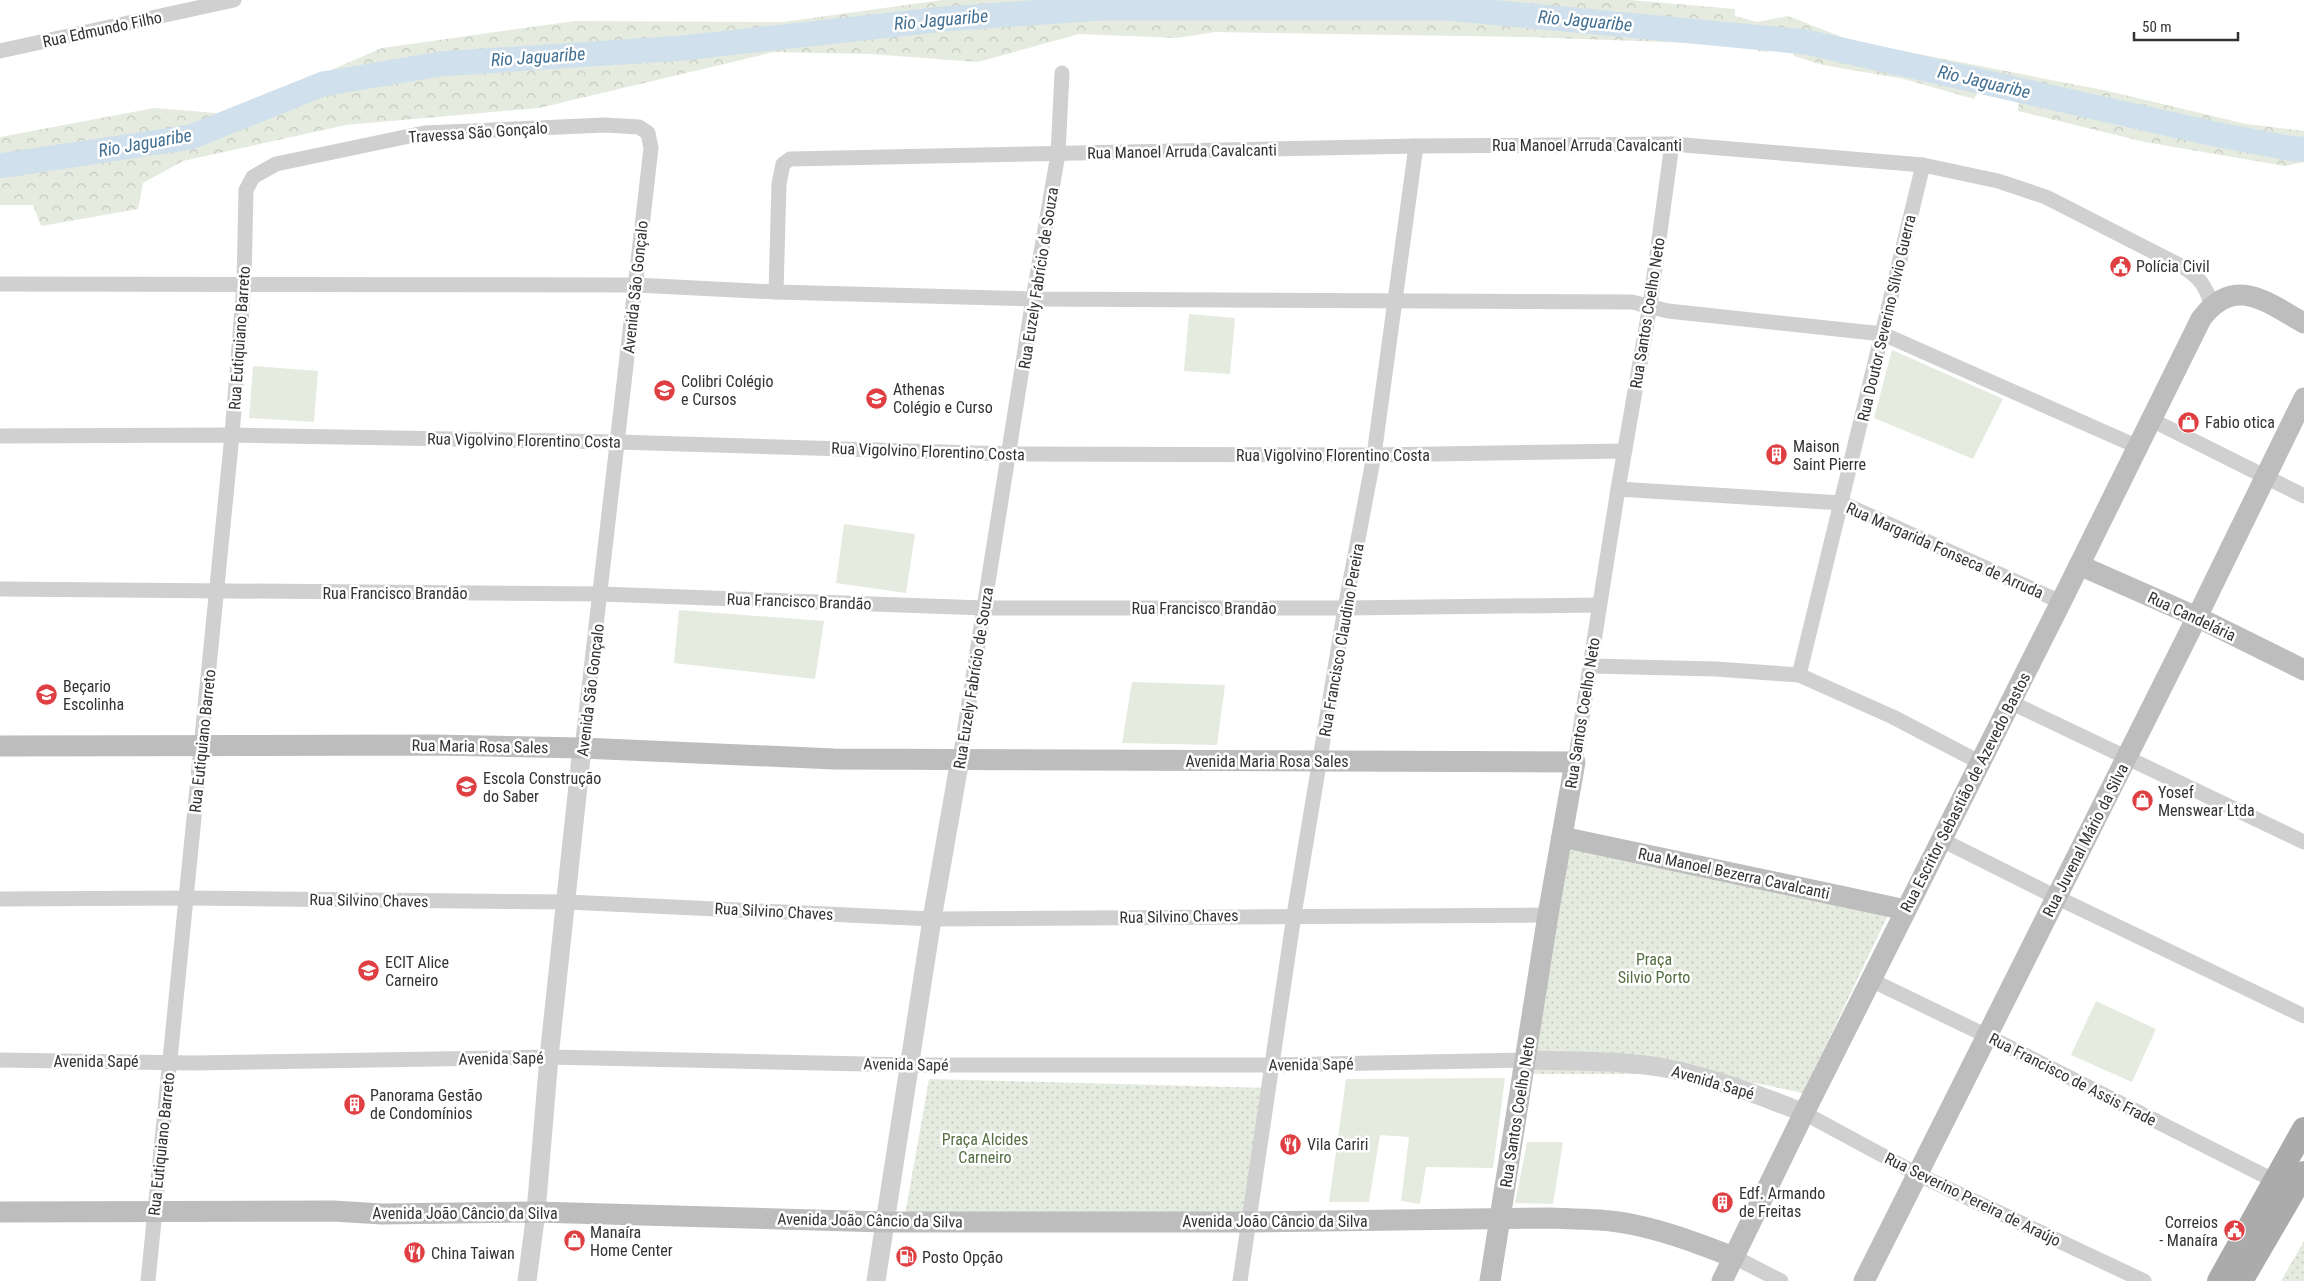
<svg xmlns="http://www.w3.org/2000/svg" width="2304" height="1281" font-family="'Roboto Condensed',sans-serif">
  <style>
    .grass { fill: #e5ebdf }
    .forest { fill: url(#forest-crowns) }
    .park { fill: url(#park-dots) }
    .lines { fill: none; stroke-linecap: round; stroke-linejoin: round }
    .river { stroke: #d0e0ed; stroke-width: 25 }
    .minor { stroke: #d0d0d0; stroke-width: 15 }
    .tertiary { stroke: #d0d0d0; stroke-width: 19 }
    .secondary { stroke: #bdbdbd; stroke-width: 21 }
    .primary { stroke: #ababab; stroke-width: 24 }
    .labels { text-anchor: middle; stroke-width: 5; stroke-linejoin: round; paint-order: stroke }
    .street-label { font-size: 16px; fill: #333; stroke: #fff }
    .poi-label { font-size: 16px; fill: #333; stroke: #fff; text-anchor: start }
    .park-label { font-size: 16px; fill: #546e41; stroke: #fff }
    .water-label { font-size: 18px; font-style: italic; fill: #427093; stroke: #fff }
  </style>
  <defs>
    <pattern id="forest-crowns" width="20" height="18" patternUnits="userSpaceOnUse" patternTransform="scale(1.25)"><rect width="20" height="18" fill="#e5ebdf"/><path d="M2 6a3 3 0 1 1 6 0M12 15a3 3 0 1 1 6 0" fill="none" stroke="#c5cac0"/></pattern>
    <pattern id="park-dots" width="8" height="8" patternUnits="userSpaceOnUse" patternTransform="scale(1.25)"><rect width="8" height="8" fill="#e5ebdf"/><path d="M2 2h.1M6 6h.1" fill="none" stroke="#c5cac0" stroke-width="1.8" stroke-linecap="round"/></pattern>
  </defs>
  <rect width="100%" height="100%" fill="#fff"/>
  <!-- grass -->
  <g class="grass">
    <path d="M 1189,314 L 1235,318 L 1230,374 L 1184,371 Z"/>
    <path d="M 1892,350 L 2003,399 L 1973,459 L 1874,418 Z"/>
    <path d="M 253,366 L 318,371 L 314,422 L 249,418 Z"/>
    <path d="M 844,524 L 915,534 L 906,593 L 836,583 Z"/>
    <path d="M 679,610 L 824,621 L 815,679 L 674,663 Z"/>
    <path d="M 1132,682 L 1225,685 L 1217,745 L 1122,743 Z"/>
    <path d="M 2096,1001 L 2156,1029 L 2132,1082 L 2071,1055 Z"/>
    <path d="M 1505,1078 L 1493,1168 L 1426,1167 L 1420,1204 L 1401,1201 L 1409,1137 L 1380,1135 L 1369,1202 L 1329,1202 L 1346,1079 Z"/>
    <path d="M 1527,1142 L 1563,1142 L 1553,1204 L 1515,1203 Z"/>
  </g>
  <!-- forest -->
  <path class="forest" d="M 942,0 L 1630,0 L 1735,9 L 1735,16 L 1757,22 L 1788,16 L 1852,41 L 2108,91 L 2246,124 L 2304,131 L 2304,162 L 2285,166 L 2145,142 L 2018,111 L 2019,101 L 1978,91 L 1974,99 L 1904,79 L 1823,65 L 1794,56 L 1794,49 L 1775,43 L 1767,52 L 1758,51 L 1758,46 L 1744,45 L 1528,37 L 1215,32 L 1177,38 L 1079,34 L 978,62 L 870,54 L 774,52 L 539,108 L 346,125 L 183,161 L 143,183 L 138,209 L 41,226 L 33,205 L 0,205 L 0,137 L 154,108 L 229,114 L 382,48 L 575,21 L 783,22 Z"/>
  <!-- park -->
  <g class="park">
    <path d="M 1564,838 L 1888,915 L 1803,1093 L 1713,1074 L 1527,1074 Z"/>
    <path d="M 929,1079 L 1269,1088 L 1251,1214 L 905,1215 Z"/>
    <path d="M 2304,1241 L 2304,1281 L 2281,1281 Z"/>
  </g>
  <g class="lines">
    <!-- river -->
    <path class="river" d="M 0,166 L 191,137 L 323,84 L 440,64 L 683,48 L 944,19 L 1100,8 L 1447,8 L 1806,42 L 2214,134 L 2294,149 L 2304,149"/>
    <!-- minor -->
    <g class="minor">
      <path d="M 0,51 L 234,0"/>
      <path d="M 0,284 L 636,285 L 776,292 L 1033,299 L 1632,302 L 1668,311 L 1883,334 L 2136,446"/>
      <path d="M 776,292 L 779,184 L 783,164 L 790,159 L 1416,146 L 1672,144 L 1923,165 L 1998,181 L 2046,197 L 2183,267 C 2199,277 2206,286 2211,304"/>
      <path d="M 2150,419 L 2304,496"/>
      <path d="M 0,436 L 232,435 L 617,442 L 1009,454 L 1374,455 L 1625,451"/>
      <path d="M 1618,489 L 1842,503 L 2061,602"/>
      <path d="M 0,589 L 601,594 L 984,608 L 1345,608 L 1599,605"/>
      <path d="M 1591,666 L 1716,669 L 1799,675 L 1893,717 L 1979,762"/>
      <path d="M 1799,675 L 1923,165"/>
      <path d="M 2010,702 L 2304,842"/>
      <path d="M 960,759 L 1033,299 L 1058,154 L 1062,73"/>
      <path d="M 1575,762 L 1618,489 L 1650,305 L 1672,144"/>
      <path d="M 1940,839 L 2056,897 L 2304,1016"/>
      <path d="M 0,899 L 186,898 L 567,902 L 932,919 L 1548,915"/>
      <path d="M 1871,980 L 1987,1036 L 2275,1181"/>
      <path d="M 0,1060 L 193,1063 L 549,1057 L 911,1065 L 1272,1065 L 1526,1060"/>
      <path d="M 1804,1113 L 1917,1174 L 2144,1281"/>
      <path d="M 1734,1257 L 1781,1281"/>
      <path d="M 148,1281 L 232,435 L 244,284 L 246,190 L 253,177 L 276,164 L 424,133 L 605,125 L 639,127 L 648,133 L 651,148 L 582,748"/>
      <path d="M 1240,1281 L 1294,915 L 1345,608 L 1374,455 L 1416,146"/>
    </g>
    <!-- tertiary -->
    <g class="tertiary">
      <path d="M 1526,1060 C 1574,1061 1623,1060 1670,1069 C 1717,1079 1760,1095 1804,1113"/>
      <path d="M 527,1281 L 536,1212 L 549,1057 L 582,748"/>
      <path d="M 876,1281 L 932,919 L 960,759"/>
    </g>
    <!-- secondary -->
    <g class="secondary">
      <path d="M 2079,565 L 2197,617 L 2304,670"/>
      <path d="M 0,746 L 433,745 L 582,748 L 834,759 L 1575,762 L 1548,915 L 1490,1281"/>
      <path d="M 1562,837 L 1906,910"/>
      <path d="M 0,1212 L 333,1211 L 382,1214 L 536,1212 L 884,1222 L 1249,1222 L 1551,1218 C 1579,1219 1608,1219 1635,1225 C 1669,1232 1701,1245 1734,1257"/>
      <path d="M 1722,1281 L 1804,1113 L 2061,602 L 2201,319 C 2234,274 2266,302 2304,323"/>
      <path d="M 1864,1281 L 2197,617 L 2304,398"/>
    </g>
    <!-- primary -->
    <g class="primary">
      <path d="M 2219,1281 L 2304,1129"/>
      <path d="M 2241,1281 L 2304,1173"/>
    </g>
  </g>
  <!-- icons -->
  <defs>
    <symbol id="civic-disc" viewBox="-11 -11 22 22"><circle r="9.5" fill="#df3f43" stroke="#fff"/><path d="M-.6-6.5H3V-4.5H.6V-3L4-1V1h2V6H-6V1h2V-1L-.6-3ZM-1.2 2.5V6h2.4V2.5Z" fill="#fff"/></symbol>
    <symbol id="school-disc" viewBox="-11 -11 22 22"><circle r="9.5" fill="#df3f43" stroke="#fff"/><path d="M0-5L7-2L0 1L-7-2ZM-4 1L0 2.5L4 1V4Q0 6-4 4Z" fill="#fff"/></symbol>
    <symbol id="shop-disc" viewBox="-11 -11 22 22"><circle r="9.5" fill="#df3f43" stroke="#fff"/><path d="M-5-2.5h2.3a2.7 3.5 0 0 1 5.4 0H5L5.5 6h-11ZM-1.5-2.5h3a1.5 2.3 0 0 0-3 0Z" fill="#fff"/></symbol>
    <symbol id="building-disc" viewBox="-11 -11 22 22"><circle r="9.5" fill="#df3f43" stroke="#fff"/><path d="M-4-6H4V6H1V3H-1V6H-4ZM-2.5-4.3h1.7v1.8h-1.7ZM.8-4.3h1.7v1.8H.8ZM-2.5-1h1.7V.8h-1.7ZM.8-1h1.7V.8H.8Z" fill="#fff"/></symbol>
    <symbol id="restaurant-disc" viewBox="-11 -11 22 22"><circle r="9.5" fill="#df3f43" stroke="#fff"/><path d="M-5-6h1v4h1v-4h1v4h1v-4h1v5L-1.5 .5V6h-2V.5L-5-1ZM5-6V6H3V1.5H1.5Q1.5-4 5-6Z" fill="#fff"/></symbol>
    <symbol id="fuel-disc" viewBox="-11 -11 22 22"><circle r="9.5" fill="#df3f43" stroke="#fff"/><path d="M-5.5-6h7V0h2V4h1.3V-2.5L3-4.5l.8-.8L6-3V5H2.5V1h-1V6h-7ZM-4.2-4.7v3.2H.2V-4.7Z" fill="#fff"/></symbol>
  </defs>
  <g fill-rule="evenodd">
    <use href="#civic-disc" x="2108" y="254" width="25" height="25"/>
    <use href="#school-disc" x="652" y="378" width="25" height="25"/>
    <use href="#school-disc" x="864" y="386" width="25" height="25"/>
    <use href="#shop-disc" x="2176" y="410" width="25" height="25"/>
    <use href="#building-disc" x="1764" y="442" width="25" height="25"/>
    <use href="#school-disc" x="34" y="682" width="25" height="25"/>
    <use href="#school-disc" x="454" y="774" width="25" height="25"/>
    <use href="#shop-disc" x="2130" y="788" width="25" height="25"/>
    <use href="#school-disc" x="356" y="958" width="25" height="25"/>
    <use href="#building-disc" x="342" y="1092" width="25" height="25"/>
    <use href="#restaurant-disc" x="1278" y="1132" width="25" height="25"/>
    <use href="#building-disc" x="1710" y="1190" width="25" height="25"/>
    <use href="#civic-disc" x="2222" y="1218" width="25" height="25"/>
    <use href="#shop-disc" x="562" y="1228" width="25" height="25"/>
    <use href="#restaurant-disc" x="402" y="1240" width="25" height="25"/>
    <use href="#fuel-disc" x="894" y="1244" width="25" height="25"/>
  </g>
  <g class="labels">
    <!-- street labels -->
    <g class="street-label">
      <text transform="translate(102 29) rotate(-12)" y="6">Rua Edmundo Filho</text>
      <text transform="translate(478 132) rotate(-4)" y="6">Travessa São Gonçalo</text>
      <text x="1587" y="151">Rua Manoel Arruda Cavalcanti</text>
      <text transform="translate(1182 151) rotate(-1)" y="6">Rua Manoel Arruda Cavalcanti</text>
      <text transform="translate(1038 278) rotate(-81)" y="6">Rua Euzely Fabrício de Souza</text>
      <text transform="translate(635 287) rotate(-84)" y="6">Avenida São Gonçalo</text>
      <text transform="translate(1647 313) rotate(-81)" y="6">Rua Santos Coelho Neto</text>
      <text transform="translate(1886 318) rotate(-77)" y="6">Rua Doutor Severino Sílvio Guerra</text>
      <text transform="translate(239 338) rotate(-86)" y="6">Rua Eutiquiano Barreto</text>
      <text transform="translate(524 440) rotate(1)" y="6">Rua Vigolvino Florentino Costa</text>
      <text transform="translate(928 451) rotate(2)" y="6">Rua Vigolvino Florentino Costa</text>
      <text x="1333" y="461">Rua Vigolvino Florentino Costa</text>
      <text transform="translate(1945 550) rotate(24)" y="6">Rua Margarida Fonseca de Arruda</text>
      <text x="395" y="599">Rua Francisco Brandão</text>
      <text transform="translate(799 601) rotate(2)" y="6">Rua Francisco Brandão</text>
      <text x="1204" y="614">Rua Francisco Brandão</text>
      <text transform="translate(2192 616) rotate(25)" y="6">Rua Candelária</text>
      <text transform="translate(1341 640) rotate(-80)" y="6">Rua Francisco Claudino Pereira</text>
      <text transform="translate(973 678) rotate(-81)" y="6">Rua Euzely Fabrício de Souza</text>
      <text transform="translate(590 690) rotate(-83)" y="6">Avenida São Gonçalo</text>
      <text transform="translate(1582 713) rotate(-81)" y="6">Rua Santos Coelho Neto</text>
      <text transform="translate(202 741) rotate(-84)" y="6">Rua Eutiquiano Barreto</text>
      <text transform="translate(480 746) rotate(1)" y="6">Rua Maria Rosa Sales</text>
      <text x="1267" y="767">Avenida Maria Rosa Sales</text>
      <text transform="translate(1965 792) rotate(-63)" y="6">Rua Escritor Sebastião de Azevedo Bastos</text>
      <text transform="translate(2085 840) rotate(-63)" y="6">Rua Juvenal Mário da Silva</text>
      <text transform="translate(1734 873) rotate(12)" y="6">Rua Manoel Bezerra Cavalcanti</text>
      <text transform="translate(369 900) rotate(1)" y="6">Rua Silvino Chaves</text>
      <text transform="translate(774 911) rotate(3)" y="6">Rua Silvino Chaves</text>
      <text transform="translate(1179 916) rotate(-1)" y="6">Rua Silvino Chaves</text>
      <text transform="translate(501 1058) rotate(-1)" y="6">Avenida Sapé</text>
      <text x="96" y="1067">Avenida Sapé</text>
      <text transform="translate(906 1064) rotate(1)" y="6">Avenida Sapé</text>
      <text transform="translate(1311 1064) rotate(-1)" y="6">Avenida Sapé</text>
      <text transform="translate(2073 1079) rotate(27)" y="6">Rua Francisco de Assis Frade</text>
      <text transform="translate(1713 1082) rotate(16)" y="6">Avenida Sapé</text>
      <text transform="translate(1517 1112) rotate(-81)" y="6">Rua Santos Coelho Neto</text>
      <text transform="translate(161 1144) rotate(-84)" y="6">Rua Eutiquiano Barreto</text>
      <text transform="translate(1973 1199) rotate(26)" y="6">Rua Severino Pereira de Araújo</text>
      <text x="465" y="1219">Avenida João Câncio da Silva</text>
      <text transform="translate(870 1220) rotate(1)" y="6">Avenida João Câncio da Silva</text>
      <text x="1275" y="1227">Avenida João Câncio da Silva</text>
    </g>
    <!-- poi labels -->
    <g class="poi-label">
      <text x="2136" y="272">Polícia Civil</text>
      <text x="681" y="387">Colibri Colégio<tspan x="681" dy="18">e Cursos</tspan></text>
      <text x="893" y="395">Athenas<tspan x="893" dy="18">Colégio e Curso</tspan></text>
      <text x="2205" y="428">Fabio otica</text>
      <text x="1793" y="452">Maison<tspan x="1793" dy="18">Saint Pierre</tspan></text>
      <text x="63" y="692">Beçario<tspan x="63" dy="18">Escolinha</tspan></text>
      <text x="483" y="784">Escola Construção<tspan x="483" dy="18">do Saber</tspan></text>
      <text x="2158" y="798">Yosef<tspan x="2158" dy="18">Menswear Ltda</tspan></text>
      <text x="385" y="968">ECIT Alice<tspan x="385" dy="18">Carneiro</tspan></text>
      <text x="370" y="1101">Panorama Gestão<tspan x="370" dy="18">de Condomínios</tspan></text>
      <text x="1307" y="1150">Vila Cariri</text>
      <text x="1739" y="1199">Edf. Armando<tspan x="1739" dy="18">de Freitas</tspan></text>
      <text x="2218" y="1228" text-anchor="end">Correios<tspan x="2218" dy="18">- Manaíra</tspan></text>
      <text x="590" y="1238">Manaíra<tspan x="590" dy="18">Home Center</tspan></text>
      <text x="431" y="1259">China Taiwan</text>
      <text x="922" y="1263">Posto Opção</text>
    </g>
    <!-- park labels -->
    <g class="park-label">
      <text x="1654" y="965">Praça<tspan x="1654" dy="18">Silvio Porto</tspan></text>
      <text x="985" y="1145">Praça Alcides<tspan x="985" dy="18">Carneiro</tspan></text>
    </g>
    <!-- water labels -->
    <g class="water-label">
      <text transform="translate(941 20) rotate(-5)" y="6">Rio Jaguaribe</text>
      <text transform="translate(1585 21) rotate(5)" y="6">Rio Jaguaribe</text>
      <text transform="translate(538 57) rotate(-4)" y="6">Rio Jaguaribe</text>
      <text transform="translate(1984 82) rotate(13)" y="6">Rio Jaguaribe</text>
      <text transform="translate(145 143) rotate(-10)" y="6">Rio Jaguaribe</text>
    </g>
  </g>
  <!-- scale -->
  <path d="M2134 32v8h104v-8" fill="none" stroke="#333333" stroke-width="2.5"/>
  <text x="2142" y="32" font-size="15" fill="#333333" stroke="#ffffff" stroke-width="4" paint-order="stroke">50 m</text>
</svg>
